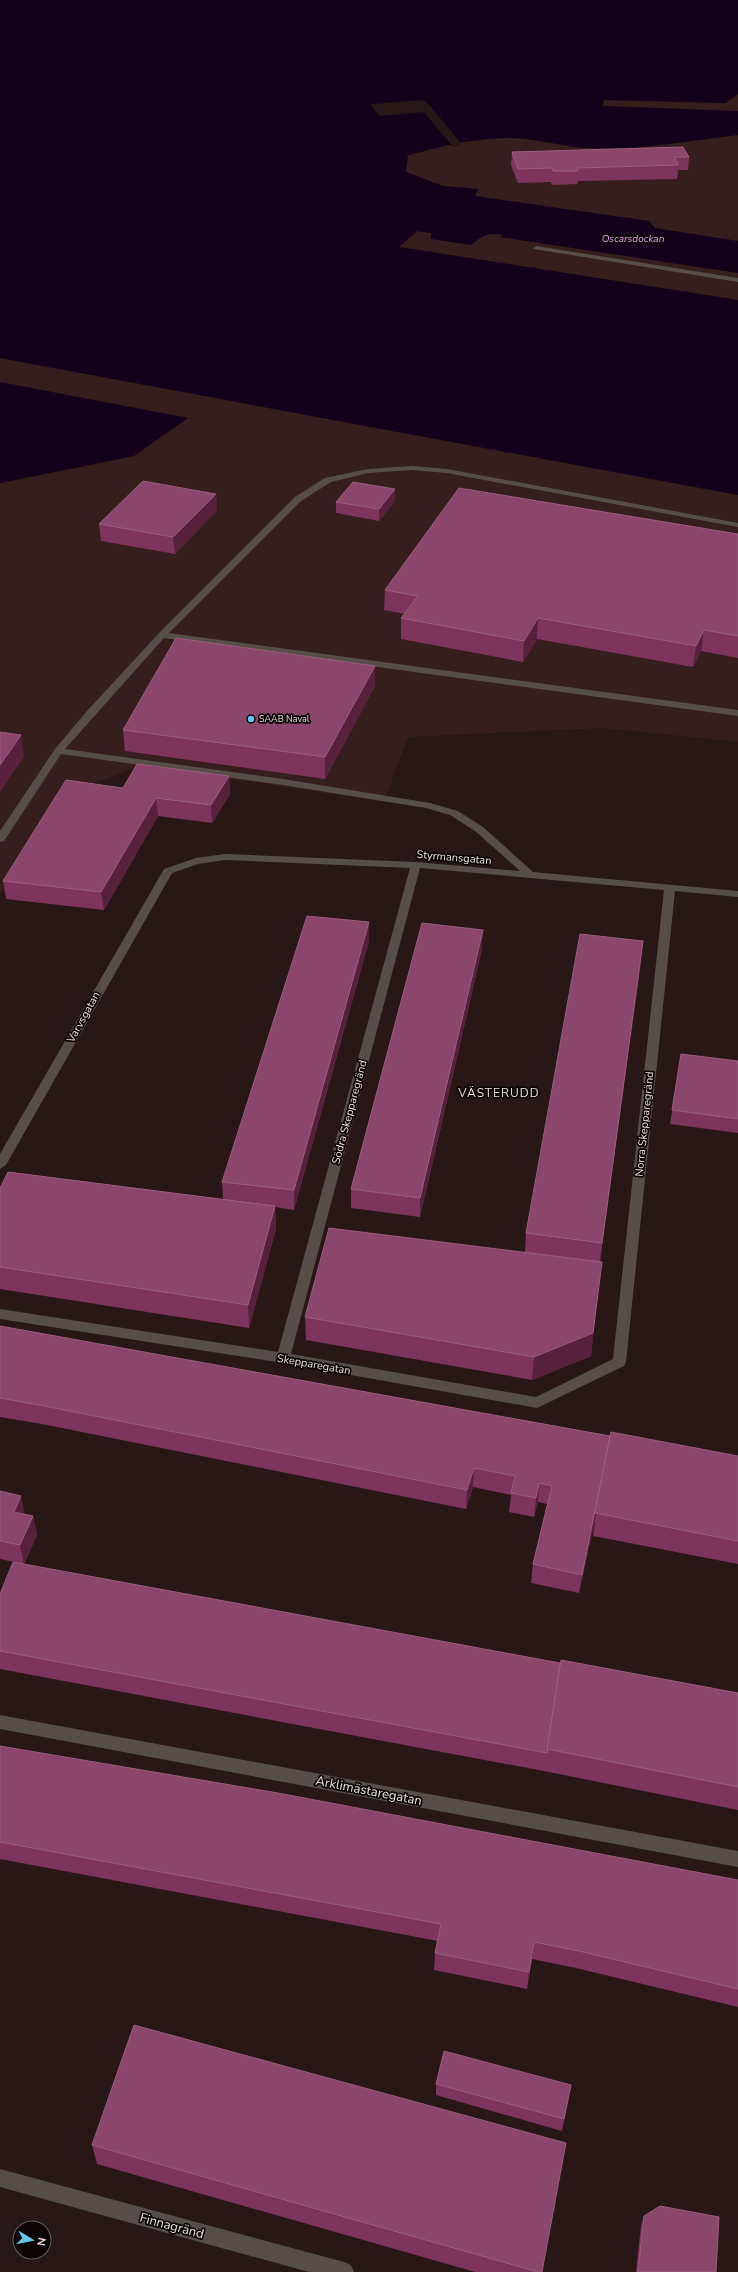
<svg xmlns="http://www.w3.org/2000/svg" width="738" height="2272" font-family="'Nunito Sans',sans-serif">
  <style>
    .built { fill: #361d1e }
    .water { fill: #15001c }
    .pier { fill: #291617 }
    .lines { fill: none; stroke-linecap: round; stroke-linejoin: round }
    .minor { fill: #574e4a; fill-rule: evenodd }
    .wall { fill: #7d345d }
    .shaded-wall { fill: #57203b }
    .building { fill: #8a466b; stroke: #995e7d }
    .poi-dot { fill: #65c5ef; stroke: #0c0505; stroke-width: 1.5 }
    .labels { text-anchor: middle; stroke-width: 3.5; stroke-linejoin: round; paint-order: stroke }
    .far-poi-label { font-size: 9px; fill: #eee0e0; stroke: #0c0505; text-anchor: start }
    .far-water-label { font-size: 10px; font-style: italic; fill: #e4a9f4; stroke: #0c0505 }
    .street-label { font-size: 11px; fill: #eee0e0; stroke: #0c0505 }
    .neighbourhood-label { font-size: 12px; letter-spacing: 1px; fill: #eee0e0; stroke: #0c0505 }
    .near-street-label { font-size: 13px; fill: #eee0e0; stroke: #0c0505 }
  </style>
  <rect width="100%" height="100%" fill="#291617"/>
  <!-- built -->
  <g class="built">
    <path d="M 738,94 L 738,112 L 603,106 L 603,100 L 725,103 Z"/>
    <path d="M 738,135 L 738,300 L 398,247 L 417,231 L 431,233 L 431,239 L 493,233 L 503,235 L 573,211 L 475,196 L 477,189 L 443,186 L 417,178 L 406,173 L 408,155 L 460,142 L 508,138 L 548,141 L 583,148 L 632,148 Z"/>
    <path d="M 0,358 L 738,495 L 738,742 L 603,728 L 408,737 L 384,802 L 252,782 L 132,769 L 60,796 L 0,894 L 0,483 L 134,456 L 0,382 Z"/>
  </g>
  <!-- water -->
  <g class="water">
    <path d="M 0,0 L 738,0 L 738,94 L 725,103 L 604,100 L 603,106 L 738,111 L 738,135 C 687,141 635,151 584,148 C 560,146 535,138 509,138 C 475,137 441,147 408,155 L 406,172 L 443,186 L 478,189 L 475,196 L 649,221 L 655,228 L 738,241 L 738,273 L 500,237 L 502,235 C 488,232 482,236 471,245 L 431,239 L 431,233 L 417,231 L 399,247 L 738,300 L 738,495 L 0,358 Z"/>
    <path d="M 0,382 L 188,418 L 134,456 L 0,483 Z"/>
  </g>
  <!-- pier -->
  <path class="pier" d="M 425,100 L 460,142 L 461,144 L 453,147 L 424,112 L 379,116 L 370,104 Z"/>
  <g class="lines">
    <!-- minor -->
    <g class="minor">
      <path d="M 536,246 L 738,278 L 738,282 L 534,249 L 533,248 Z"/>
      <path d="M 412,466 L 447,469 L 738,523 L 738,527 L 447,473 L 412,470 L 368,473 L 331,482 L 301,501 L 169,633 L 738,710 L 738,716 L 164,638 L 65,749 L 283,779 L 430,803 L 458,811 L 483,827 L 533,872 L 738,891 L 738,897 L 675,891 L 626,1362 L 624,1366 L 537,1408 L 283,1363 L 0,1319 L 0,1309 L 278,1352 L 410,868 L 225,860 L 198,864 L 172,873 L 6,1165 L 0,1169 L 0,1154 L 164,869 L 196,858 L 225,854 L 416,862 L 520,871 L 475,831 L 450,815 L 426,808 L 283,785 L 61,754 L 4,841 L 0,842 L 0,831 L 55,749 L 87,711 L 159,633 L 295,497 L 325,478 L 368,469 ZM 420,868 L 664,890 L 613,1359 L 536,1397 L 291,1354 Z"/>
      <path d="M 0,1715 L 738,1851 L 738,1867 L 0,1729 Z"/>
      <path d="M 0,2169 L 344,2262 L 351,2265 L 354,2272 L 309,2272 L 0,2187 Z"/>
    </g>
  </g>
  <!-- wall -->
  <g class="wall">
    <path d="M 512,152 L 689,157 L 688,170 L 678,170 L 677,179 L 578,181 L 577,184 L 552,185 L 551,182 L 518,183 L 511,165 Z"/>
    <path d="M 216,494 L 217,510 L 175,554 L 101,541 L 99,524 Z"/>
    <path d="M 395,501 L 379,521 L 336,513 L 336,502 Z"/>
    <path d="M 738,534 L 738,658 L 701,651 L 693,667 L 537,639 L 523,662 L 401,639 L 401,618 L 405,614 L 384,610 L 385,590 Z"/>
    <path d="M 375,686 L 325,779 L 125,751 L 123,730 Z"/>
    <path d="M 229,776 L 230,794 L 212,823 L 158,816 L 104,910 L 6,899 L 3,881 L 123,788 Z"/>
    <path d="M 369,941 L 294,1210 L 275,1207 L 276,1229 L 249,1328 L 0,1289 L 0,1188 L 223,1200 L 222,1182 Z"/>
    <path d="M 643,941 L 600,1262 L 591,1356 L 532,1380 L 306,1340 L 305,1317 L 525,1252 L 526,1233 Z"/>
    <path d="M 482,949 L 420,1217 L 351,1208 L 351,1189 Z"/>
    <path d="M 681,1054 L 738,1061 L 738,1133 L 670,1124 Z"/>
    <path d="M 0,1326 L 610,1436 L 738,1456 L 738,1564 L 593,1536 L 595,1520 L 579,1593 L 531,1583 L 533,1564 L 547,1504 L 538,1502 L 534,1517 L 509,1512 L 511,1495 L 473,1487 L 466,1509 L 42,1424 L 0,1417 Z"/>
    <path d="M 0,1491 L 25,1514 L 33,1516 L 37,1535 L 24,1564 L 0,1559 Z"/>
    <path d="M 0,1594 L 560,1663 L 738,1693 L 738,1810 L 544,1771 L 0,1669 Z"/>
    <path d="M 0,1746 L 738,1880 L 738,2007 L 576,1968 L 532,1959 L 527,1989 L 434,1970 L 435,1953 L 438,1941 L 0,1859 Z"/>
    <path d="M 436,2084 L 571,2085 L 562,2131 L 436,2095 Z"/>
    <path d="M 92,2145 L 542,2272 L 475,2272 L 97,2164 Z"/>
    <path d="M 644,2216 L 716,2272 L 636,2272 L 641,2226 Z"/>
  </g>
  <!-- shaded-wall -->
  <g class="shaded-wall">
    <path d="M 395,489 L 395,501 L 379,521 L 379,509 Z"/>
    <path d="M 216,494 L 217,510 L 175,554 L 173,537 Z"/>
    <path d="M 538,618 L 537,639 L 523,662 L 524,641 Z"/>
    <path d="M 704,630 L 701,651 L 693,667 L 696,646 Z"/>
    <path d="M 375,666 L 375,686 L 325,779 L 325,757 Z"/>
    <path d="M 21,735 L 24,757 L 0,792 L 0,765 Z"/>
    <path d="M 229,776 L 230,794 L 212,823 L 211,805 Z"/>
    <path d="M 156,798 L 158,816 L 104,910 L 101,892 Z"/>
    <path d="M 369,922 L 369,941 L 294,1210 L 294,1190 Z"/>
    <path d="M 483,930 L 482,949 L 420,1217 L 420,1198 Z"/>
    <path d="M 643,941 L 641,964 L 599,1266 L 602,1243 Z"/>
    <path d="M 275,1206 L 276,1229 L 249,1328 L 248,1305 Z"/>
    <path d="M 602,1262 L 591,1356 L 532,1380 L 534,1357 Z"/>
    <path d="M 610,1436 L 595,1520 L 579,1593 L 582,1575 Z"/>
    <path d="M 474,1468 L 473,1487 L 466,1509 L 467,1490 Z"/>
    <path d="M 539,1483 L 538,1502 L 534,1517 L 536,1498 Z"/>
    <path d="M 21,1496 L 25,1515 L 14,1512 Z"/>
    <path d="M 33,1516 L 37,1535 L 24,1564 L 20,1545 Z"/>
    <path d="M 534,1942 L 532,1959 L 527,1989 L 529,1972 Z"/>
  </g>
  <!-- building -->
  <g class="building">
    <path d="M 683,147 L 689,157 L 675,157 L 678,165 L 578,168 L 578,171 L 553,171 L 552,168 L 518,169 L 512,152 Z"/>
    <path d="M 143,481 L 216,494 L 173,537 L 99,524 Z"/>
    <path d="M 353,482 L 395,489 L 379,509 L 336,502 Z"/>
    <path d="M 459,488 L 738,534 L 738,636 L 704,630 L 696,646 L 538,618 L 524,641 L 401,618 L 418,596 L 385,590 Z"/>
    <path d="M 176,638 L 375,666 L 325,757 L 123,730 Z"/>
    <path d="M 0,732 L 21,735 L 0,765 Z"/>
    <path d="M 137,764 L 229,776 L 211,805 L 156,798 L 101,892 L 3,881 L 66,780 L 123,788 Z"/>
    <path d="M 307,916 L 369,922 L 294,1190 L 222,1182 Z"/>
    <path d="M 422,923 L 483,930 L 420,1198 L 351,1189 Z"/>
    <path d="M 580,934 L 643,941 L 602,1243 L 526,1233 Z"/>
    <path d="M 681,1054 L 738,1061 L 738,1119 L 672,1110 Z"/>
    <path d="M 8,1172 L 275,1206 L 248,1305 L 0,1267 L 0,1188 Z"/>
    <path d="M 329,1228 L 602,1262 L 593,1333 L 534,1357 L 305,1317 Z"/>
    <path d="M 0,1326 L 610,1436 L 582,1575 L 533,1564 L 552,1486 L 539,1483 L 536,1498 L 511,1493 L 515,1476 L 474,1468 L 467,1490 L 39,1405 L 0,1398 Z"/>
    <path d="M 611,1432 L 738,1456 L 738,1541 L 595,1513 Z"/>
    <path d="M 0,1491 L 21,1496 L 14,1512 L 33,1516 L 20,1545 L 0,1541 Z"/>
    <path d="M 13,1562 L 560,1663 L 547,1753 L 0,1651 L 0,1594 Z"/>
    <path d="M 561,1660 L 738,1693 L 738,1787 L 547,1749 Z"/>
    <path d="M 0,1746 L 278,1793 L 738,1880 L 738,1989 L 579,1951 L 534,1942 L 529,1972 L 435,1953 L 441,1924 L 0,1842 Z"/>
    <path d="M 134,2025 L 566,2143 L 542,2272 L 538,2272 L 92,2145 Z"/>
    <path d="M 444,2051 L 571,2085 L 564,2119 L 436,2084 Z"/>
    <path d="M 660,2206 L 719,2217 L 716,2272 L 638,2272 L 644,2216 Z"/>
  </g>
  <!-- markers -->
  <circle class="poi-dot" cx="251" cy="719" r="4"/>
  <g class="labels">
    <!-- far-poi labels -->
    <g class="far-poi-label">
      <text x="259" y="722">SAAB Naval</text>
    </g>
    <!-- far-water labels -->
    <g class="far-water-label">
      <text x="633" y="242">Oscarsdockan</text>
    </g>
    <!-- street labels -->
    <g class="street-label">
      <text transform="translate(454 857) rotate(5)" y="4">Styrmansgatan</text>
      <text transform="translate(83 1017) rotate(-61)" y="4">Varvsgatan</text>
      <text transform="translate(349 1112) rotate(-75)" y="4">Södra Skepparegränd</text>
      <text transform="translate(644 1124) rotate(-84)" y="4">Norra Skepparegränd</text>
      <text transform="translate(314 1364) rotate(10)" y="4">Skepparegatan</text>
    </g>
    <!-- neighbourhood labels -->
    <g class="neighbourhood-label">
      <text x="499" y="1097">VÄSTERUDD</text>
    </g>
    <!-- near-street labels -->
    <g class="near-street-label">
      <text transform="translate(369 1790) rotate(11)" y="5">Arklimästaregatan</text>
      <text transform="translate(172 2225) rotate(15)" y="5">Finnagränd</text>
    </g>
  </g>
  <!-- north arrow -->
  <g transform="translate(32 2240) rotate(100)"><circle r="19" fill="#0c0505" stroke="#665d5d"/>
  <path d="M0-3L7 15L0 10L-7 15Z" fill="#65c5ef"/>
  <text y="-6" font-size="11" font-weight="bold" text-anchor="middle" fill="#eee0e0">N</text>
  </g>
</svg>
